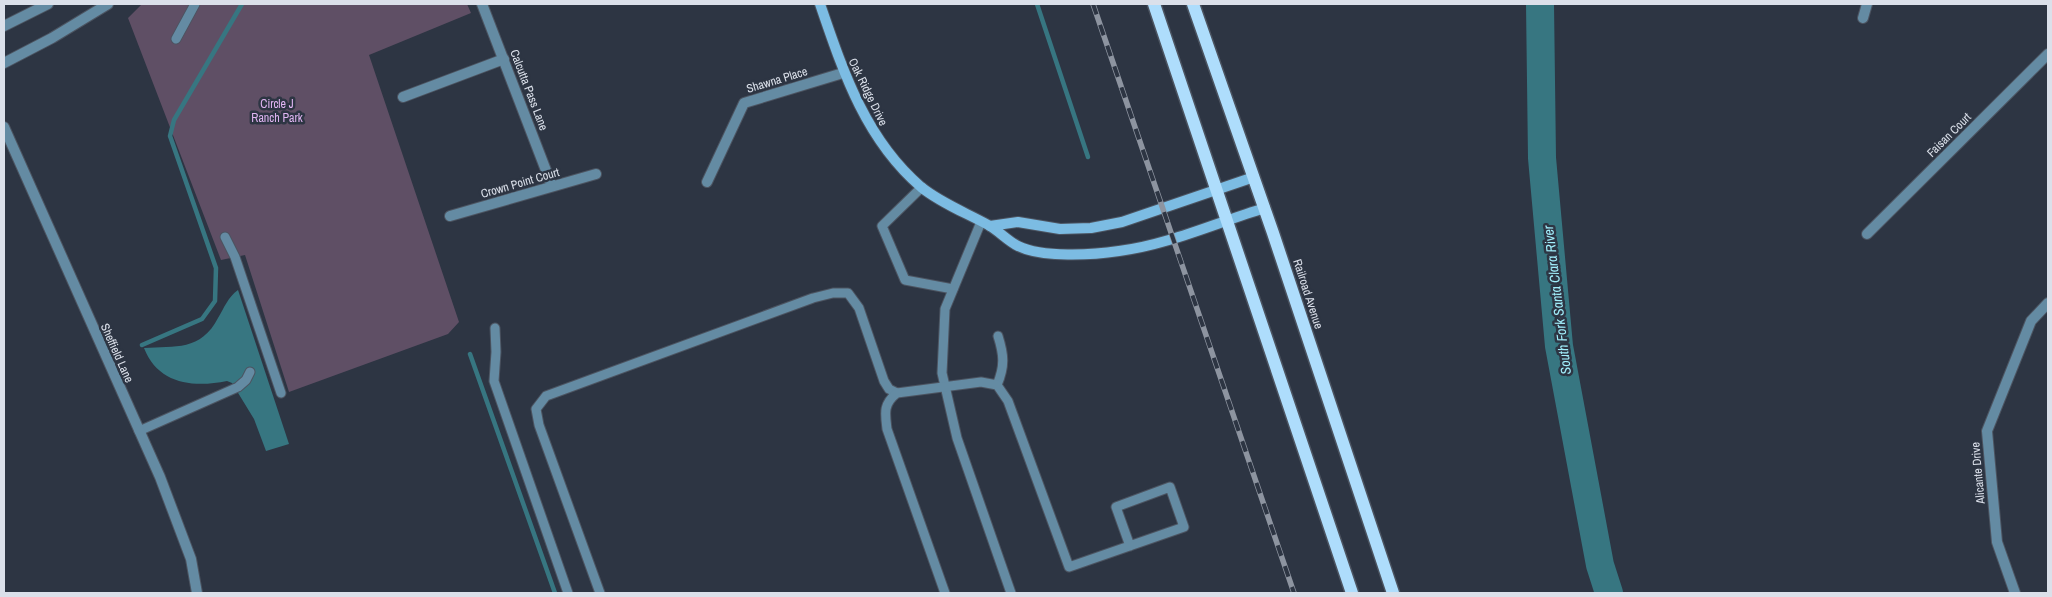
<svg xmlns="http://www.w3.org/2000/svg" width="2052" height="597" font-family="'Archivo Narrow',sans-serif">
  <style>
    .green { fill: #5f4f65 }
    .water { fill: #377681 }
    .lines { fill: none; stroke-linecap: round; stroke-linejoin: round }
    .stream { stroke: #377681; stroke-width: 4.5 }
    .river { stroke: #377681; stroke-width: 28 }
    .service-casing { stroke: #4c5461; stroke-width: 11 }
    .minor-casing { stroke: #4c5461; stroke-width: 12 }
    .tertiary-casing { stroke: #4c5461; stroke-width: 12 }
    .secondary-casing { stroke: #4c5461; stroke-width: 12 }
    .primary-casing { stroke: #4c5461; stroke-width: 15 }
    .service { stroke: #648ba3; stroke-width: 9 }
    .minor { stroke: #648ba3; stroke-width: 10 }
    .tertiary { stroke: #648ba3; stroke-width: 10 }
    .secondary { stroke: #7cbce3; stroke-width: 10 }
    .primary { stroke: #aeddfc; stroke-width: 12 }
    .rail-casing { stroke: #8d94a0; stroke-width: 5.5 }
    .rail { stroke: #2d3543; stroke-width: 4; stroke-dasharray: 11; stroke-linecap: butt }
    .labels { text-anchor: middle; stroke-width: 5; stroke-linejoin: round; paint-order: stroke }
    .street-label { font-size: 12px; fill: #dbe0ea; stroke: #2d3543 }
    .park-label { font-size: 12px; fill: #e1b5f3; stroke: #2d3543 }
    .water-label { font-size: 14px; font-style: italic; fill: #a1eefb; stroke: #2d3543 }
  </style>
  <rect width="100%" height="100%" fill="#2d3543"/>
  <!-- green -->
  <path class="green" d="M 142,4 L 467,4 L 471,13 L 369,55 L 459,322 L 448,334 L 289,392 L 245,255 L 221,260 L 128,18 Z"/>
  <!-- water -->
  <path class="water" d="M 238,290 L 289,444 L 266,451 L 254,419 L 232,383 L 227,381 C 193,388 158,384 144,348 C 175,346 201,351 218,318 C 224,308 228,297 238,290 Z"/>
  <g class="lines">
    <!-- stream -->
    <g class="stream">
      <path d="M 1037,4 L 1088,157"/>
      <path d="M 142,345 L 202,319 L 215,301 L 216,268 L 170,136 L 174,120 L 242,4"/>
      <path d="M 470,354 L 555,593"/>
    </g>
    <!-- river -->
    <path class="river" d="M 1540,4 L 1542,158 L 1559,346 L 1600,565 L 1609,593"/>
    <defs>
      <g id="service">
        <path d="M 176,39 L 195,4"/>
        <path d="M 922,187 L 882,226 L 905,280 L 953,289"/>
        <path d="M 981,222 L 945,309 L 942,373 L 957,438 L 1011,593"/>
        <path d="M 225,237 L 235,257 L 281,393"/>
        <path d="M 495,328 L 496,352 L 494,381 L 568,593"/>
        <path d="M 997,385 C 1005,366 1004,355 998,336"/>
        <path d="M 139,431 L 238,387 L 246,380 L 250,372"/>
        <path d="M 600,593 L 539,425 L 536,409 L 546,396 L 813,298 L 833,293 L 848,293 L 859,308 L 884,381 L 889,389 L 897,393"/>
        <path d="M 945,593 L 887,429 C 885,413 883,404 897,393 L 981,382 L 997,385 L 1008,401 L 1069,567 L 1184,527 L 1170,487 L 1116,507 L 1130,546"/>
      </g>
      <g id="minor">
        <path d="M 482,4 L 552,186"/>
        <path d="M 1863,18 L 1867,4"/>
        <path d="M 403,97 L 504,59"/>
        <path d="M 4,127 L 160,477 L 191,559 L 197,593"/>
        <path d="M 707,182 L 744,103 L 843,73"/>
        <path d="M 450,216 L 596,174"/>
        <path d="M 1867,234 L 2048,54"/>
        <path d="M 2015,593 L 1997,542 L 1987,431 L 2031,321 L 2048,303"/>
      </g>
      <g id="tertiary">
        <path d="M 4,26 L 48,4"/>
        <path d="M 4,63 L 52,38 L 108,4"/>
      </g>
      <g id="secondary">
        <path d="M 820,4 C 843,71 865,139 921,187 C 942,204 967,213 990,226 C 1000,232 1008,241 1018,246 C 1042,258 1093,255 1119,251 C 1168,245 1218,222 1265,208"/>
        <path d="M 990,226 L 1018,222 L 1060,229 L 1091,228 L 1122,222 L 1254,177"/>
      </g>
      <g id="primary">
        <path d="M 1154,4 L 1352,593"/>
        <path d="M 1193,4 L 1273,233 L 1393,593"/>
      </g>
    </defs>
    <!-- service casing -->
    <use href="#service" class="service-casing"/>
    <!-- minor casing -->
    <use href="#minor" class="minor-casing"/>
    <!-- tertiary casing -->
    <use href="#tertiary" class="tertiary-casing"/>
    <!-- secondary casing -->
    <use href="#secondary" class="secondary-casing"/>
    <!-- primary casing -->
    <use href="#primary" class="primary-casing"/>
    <!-- service -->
    <use href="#service" class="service"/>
    <!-- minor -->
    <use href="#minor" class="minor"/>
    <!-- tertiary -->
    <use href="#tertiary" class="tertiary"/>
    <!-- secondary -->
    <use href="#secondary" class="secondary"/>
    <!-- primary -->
    <use href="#primary" class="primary"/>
    <defs>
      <path id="rail" d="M 1093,4 L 1294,593"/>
    </defs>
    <!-- rail casing -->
    <use href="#rail" class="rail-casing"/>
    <!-- rail -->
    <use href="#rail" class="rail"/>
  </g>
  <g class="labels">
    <!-- street labels -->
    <g class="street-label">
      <text transform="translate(777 80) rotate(-17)" y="4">Shawna Place</text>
      <text transform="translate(529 90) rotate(69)" y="4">Calcutta Pass Lane</text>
      <text transform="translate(868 92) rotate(64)" y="4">Oak Ridge Drive</text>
      <text transform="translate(1949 135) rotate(-45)" y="4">Faisan Court</text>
      <text transform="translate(520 183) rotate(-16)" y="4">Crown Point Court</text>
      <text transform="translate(1308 294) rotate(72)" y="4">Railroad Avenue</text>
      <text transform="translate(117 353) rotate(66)" y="4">Sheffield Lane</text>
      <text transform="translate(1978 473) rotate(-95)" y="4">Alicante Drive</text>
    </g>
    <!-- park labels -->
    <g class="park-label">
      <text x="277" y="108">Circle J<tspan x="277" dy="14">Ranch Park</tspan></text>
    </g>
    <!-- water labels -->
    <g class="water-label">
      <text transform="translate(1557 300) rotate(-97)" y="5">South Fork Santa Clara River</text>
    </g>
  </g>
  <!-- border -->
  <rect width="2052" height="597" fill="none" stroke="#dbe0ea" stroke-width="10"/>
</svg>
